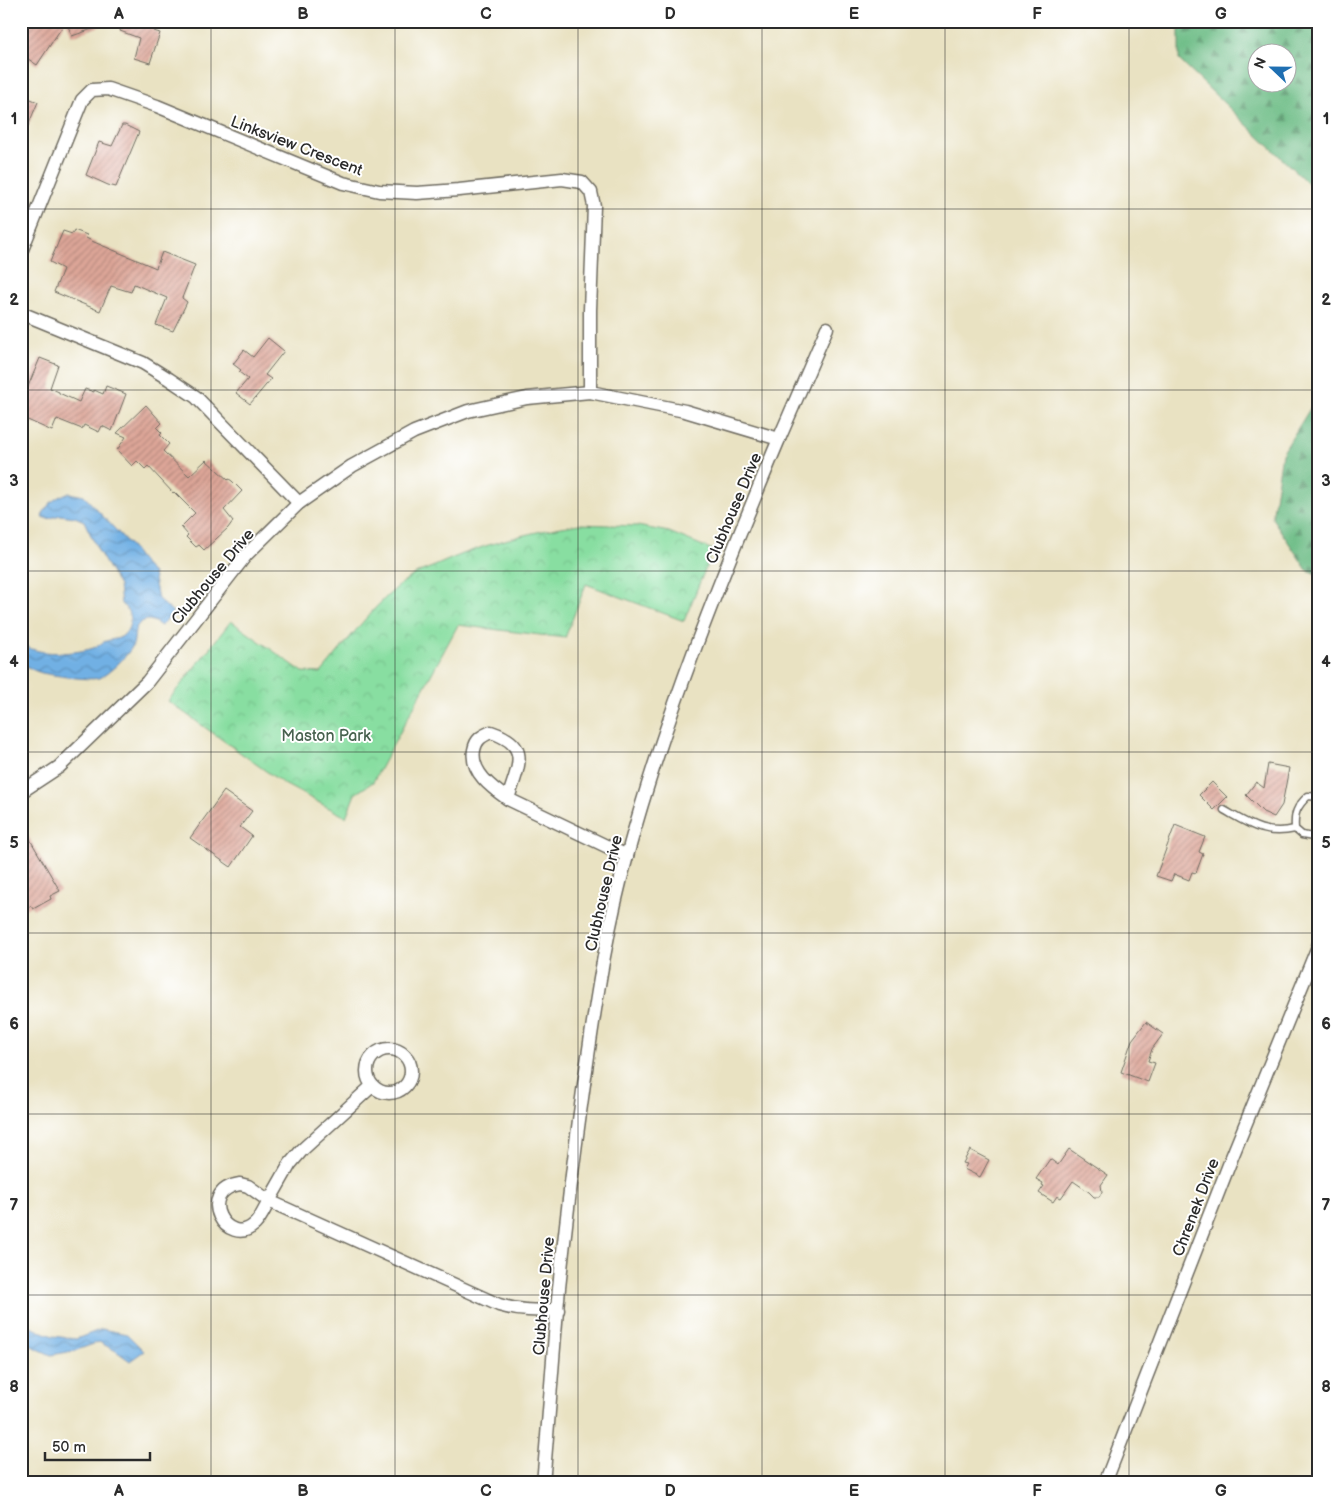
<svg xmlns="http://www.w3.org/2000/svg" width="1340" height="1504" font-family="'Balsamiq Sans',sans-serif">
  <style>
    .forest { fill: url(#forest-firs); stroke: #4c7459; fill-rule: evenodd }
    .park { fill: url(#park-crowns); stroke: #5a8466 }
    .water { fill: url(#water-waves); stroke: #4e6e88 }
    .building { fill: url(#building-hatch) }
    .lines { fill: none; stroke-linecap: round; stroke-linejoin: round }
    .lane-casing { stroke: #6e6b60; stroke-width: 9 }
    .street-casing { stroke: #6e6b60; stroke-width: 15 }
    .lane { stroke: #fff; stroke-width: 6 }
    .street { stroke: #fff; stroke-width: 12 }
    .grid { fill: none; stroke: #2b2b2b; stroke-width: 1; stroke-opacity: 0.55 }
    .labels { text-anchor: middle; stroke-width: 4; stroke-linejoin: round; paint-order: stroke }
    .street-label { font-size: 16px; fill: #2b2b2b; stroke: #fff }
    .park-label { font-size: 16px; fill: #47614e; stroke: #fff }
    .neatline { fill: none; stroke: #2b2b2b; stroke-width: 2 }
    .grid-label { font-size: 16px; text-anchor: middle; font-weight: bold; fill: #2b2b2b }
  </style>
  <defs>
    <pattern id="forest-firs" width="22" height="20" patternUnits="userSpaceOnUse" patternTransform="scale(1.25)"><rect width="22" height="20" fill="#6ebd87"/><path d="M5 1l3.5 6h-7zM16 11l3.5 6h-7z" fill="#5b9a6f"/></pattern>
    <pattern id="park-crowns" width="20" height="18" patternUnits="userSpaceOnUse" patternTransform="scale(1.25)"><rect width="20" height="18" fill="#88dea1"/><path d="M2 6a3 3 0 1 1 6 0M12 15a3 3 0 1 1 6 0" fill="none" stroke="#76bf8b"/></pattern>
    <pattern id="water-waves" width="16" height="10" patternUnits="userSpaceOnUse" patternTransform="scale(1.25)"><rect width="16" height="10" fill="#71b0e4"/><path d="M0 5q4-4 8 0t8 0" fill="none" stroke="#5d8fb9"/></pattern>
    <pattern id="building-hatch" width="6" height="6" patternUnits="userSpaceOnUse" patternTransform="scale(1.25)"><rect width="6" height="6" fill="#dda698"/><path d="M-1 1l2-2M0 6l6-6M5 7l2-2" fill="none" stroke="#b3877c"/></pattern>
  </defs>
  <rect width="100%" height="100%" fill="#fff"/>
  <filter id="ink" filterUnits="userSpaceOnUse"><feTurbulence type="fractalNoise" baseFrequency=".02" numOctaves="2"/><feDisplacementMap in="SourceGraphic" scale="10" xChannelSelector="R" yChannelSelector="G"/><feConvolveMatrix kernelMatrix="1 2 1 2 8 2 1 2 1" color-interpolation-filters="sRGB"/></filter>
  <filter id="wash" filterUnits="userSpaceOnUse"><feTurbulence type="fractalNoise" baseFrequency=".0096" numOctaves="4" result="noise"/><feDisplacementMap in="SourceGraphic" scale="20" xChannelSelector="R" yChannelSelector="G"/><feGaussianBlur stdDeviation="1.12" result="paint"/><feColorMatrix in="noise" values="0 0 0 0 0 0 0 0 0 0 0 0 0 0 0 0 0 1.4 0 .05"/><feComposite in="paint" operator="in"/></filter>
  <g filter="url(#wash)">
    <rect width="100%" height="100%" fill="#e9e2c2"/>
    <!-- forest -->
    <g class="forest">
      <path d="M 1193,21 L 1319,21 L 1319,194 L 1179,60 L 1179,30 ZM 1258,52 L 1288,52 L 1288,82 L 1258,82 Z"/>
      <path d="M 1319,394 L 1319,575 L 1307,570 L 1272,518 L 1282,454 Z"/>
    </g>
    <!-- park -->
    <path class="park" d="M 579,524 L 637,526 L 669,532 L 713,550 L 684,621 L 586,584 L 565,638 L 458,625 L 373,782 L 355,794 L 346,817 L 284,784 L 168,701 L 231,621 L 303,672 L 321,673 C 349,640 374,603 409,578 C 417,572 428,569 437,565 C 482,544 530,532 579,524 Z"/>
    <!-- water -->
    <g class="water">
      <path d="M 69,493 L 84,496 L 129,544 L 143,563 L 153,574 L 158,599 L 173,612 L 161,626 C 154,621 148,617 140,623 C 132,629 136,640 132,647 C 127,656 108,675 99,678 C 90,681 52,675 42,673 C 34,671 27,667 21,663 L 21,642 C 32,657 80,654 96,647 C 100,645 102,642 106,641 C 111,639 116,640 121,637 C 133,629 133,611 121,604 L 119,586 L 99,552 L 84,521 L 75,517 L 60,515 L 48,519 L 42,517 C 46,504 57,496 69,493 Z"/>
      <path d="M 21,1319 L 30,1327 L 53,1336 L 76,1339 L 102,1329 L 127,1334 L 144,1351 L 130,1361 L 116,1351 L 99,1342 L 74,1351 L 51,1355 L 21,1341 Z"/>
    </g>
    <g id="blocks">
      <!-- building -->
      <g class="building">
        <path d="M 21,21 L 66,21 L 37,65 L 21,54 Z"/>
        <path d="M 66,21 L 107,21 L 107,24 L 72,36 Z"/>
        <path d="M 123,21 L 157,21 L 154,31 L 160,33 L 150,63 L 134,58 L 139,38 L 120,31 Z"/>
        <path d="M 21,95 L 38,102 L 21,142 Z"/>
        <path d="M 122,125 L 125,125 L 139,132 L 116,187 L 108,185 L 86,175 L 99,142 L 112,146 Z"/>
        <path d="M 74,230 L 87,235 L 86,238 L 94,242 L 156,268 L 162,252 L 195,265 L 182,298 L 187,302 L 173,331 L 156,325 L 167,298 L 134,284 L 131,292 L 111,286 L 100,311 L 54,292 L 63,269 L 50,262 L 63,231 L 72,234 Z"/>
        <path d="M 268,338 L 284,351 L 265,375 L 271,379 L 250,404 L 236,393 L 248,379 L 239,372 L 241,370 L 233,364 L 244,350 L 253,357 Z"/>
        <path d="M 40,358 L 58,365 L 50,388 L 59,392 L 59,393 L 79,402 L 85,389 L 94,392 L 94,390 L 103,394 L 106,386 L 126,394 L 112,431 L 102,426 L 99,432 L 84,425 L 82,429 L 57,419 L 52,431 L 21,417 L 21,403 Z"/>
        <path d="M 146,405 L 162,423 L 157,428 L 162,433 L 160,435 L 169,444 L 163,451 L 189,476 L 206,460 L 228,480 L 229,479 L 232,481 L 242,491 L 224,510 L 233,521 L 228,528 L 204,550 L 199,545 L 196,547 L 186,537 L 188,535 L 181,527 L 195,513 L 174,492 L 173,493 L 148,466 L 145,469 L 137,461 L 132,466 L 117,450 L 126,437 L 117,433 Z"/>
        <path d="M 1268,764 L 1289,768 L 1282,805 L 1274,817 L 1263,812 L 1246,795 L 1256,782 L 1264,788 Z"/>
        <path d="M 1212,782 L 1227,797 L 1214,810 L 1199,795 Z"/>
        <path d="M 224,791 L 252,811 L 240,827 L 252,836 L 231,867 L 190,838 Z"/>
        <path d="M 21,824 L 60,891 L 50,896 L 51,899 L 33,909 L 31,906 L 21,911 L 21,876 L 26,873 L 21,865 Z"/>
        <path d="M 1175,825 L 1205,837 L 1199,852 L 1203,854 L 1196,873 L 1192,872 L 1189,880 L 1174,874 L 1171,881 L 1156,876 Z"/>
        <path d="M 1146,1022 L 1163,1034 L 1152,1049 L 1148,1061 L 1155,1063 L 1148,1082 L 1121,1072 L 1132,1040 Z"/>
        <path d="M 1069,1149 L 1108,1175 L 1101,1185 L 1102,1192 L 1099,1197 L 1094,1197 L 1089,1192 L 1073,1181 L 1061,1198 L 1057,1196 L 1053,1202 L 1039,1193 L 1044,1186 L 1042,1185 L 1043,1183 L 1036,1179 L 1050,1159 L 1058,1165 Z"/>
        <path d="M 970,1150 L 989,1160 L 980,1177 L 964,1169 L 967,1164 L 963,1163 Z"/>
      </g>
    </g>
  </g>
  <g filter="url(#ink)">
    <use href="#blocks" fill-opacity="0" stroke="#6e6b60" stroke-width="1"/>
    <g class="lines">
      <defs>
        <g id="lane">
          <path d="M 1319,797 L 1308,796 C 1296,807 1294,814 1295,829 L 1302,835 L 1319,838"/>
          <path d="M 1224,810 C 1249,824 1265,836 1295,829"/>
        </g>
        <g id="street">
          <path d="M 21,252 L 82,100 L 92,90 L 108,89 L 157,106 L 343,183 L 379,191 L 417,193 L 459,190 L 562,179 L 582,182 L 591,192 L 594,206 L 590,310 L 590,392"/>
          <path d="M 21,313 L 143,363 L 169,379 L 196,397 L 299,503"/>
          <path d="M 779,439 L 827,328"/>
          <path d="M 21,792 L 59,767 L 147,682 L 246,555 L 299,503 L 352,466 L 414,432 L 468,411 L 527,398 L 590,392 L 685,411 L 779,439 C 722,575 666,713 627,856 C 608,923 597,993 587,1063 C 576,1138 567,1213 559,1288 C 553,1353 549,1418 543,1483"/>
          <path d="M 508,799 C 517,767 533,746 491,732 C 482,736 476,739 474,750 C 470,772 492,788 508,799 L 627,856"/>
          <circle cx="389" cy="1071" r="22"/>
          <path d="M 372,1086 L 302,1150 L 290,1164 L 269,1201 L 499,1305 C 519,1311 537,1311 558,1310"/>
          <path d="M 240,1184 L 248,1186 L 269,1201 C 265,1208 261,1218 255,1224 C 227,1250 194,1191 240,1184 Z"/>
          <path d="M 1105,1483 L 1232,1157 L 1319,944"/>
        </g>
      </defs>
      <!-- lane casing -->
      <use href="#lane" class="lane-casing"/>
      <!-- street casing -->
      <use href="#street" class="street-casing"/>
      <!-- lane -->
      <use href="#lane" class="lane"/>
      <!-- street -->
      <use href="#street" class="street"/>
    </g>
  </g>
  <!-- grid -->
  <path class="grid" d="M 211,21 L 211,1483M 395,21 L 395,1483M 578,21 L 578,1483M 762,21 L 762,1483M 945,21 L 945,1483M 1129,21 L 1129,1483M 21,209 L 1319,209M 21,390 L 1319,390M 21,571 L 1319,571M 21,752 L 1319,752M 21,933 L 1319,933M 21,1114 L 1319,1114M 21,1295 L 1319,1295"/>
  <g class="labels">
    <!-- street labels -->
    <g class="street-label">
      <text transform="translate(297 145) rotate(21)" y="6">Linksview Crescent</text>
      <text transform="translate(733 508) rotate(-67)" y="6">Clubhouse Drive</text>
      <text transform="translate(212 576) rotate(-50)" y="6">Clubhouse Drive</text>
      <text transform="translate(603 893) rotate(-77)" y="6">Clubhouse Drive</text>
      <text transform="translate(1195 1207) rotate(-69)" y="6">Chrenek Drive</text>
      <text transform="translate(543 1296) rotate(-85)" y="6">Clubhouse Drive</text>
    </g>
    <!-- park labels -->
    <g class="park-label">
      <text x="326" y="741">Maston Park</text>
    </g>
  </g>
  <!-- margin -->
  <rect width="1340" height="1504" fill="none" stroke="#fff" stroke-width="55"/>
  <!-- north arrow -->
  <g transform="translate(1272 68) rotate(292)"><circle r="24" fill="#ffffff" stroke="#aaaaaa"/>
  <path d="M0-4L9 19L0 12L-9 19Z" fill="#1f6fb2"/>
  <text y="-8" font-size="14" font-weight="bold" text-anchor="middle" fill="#2b2b2b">N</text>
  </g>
  <!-- scale -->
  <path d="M45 1452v8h105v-8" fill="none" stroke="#2b2b2b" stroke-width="2.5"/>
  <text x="52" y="1452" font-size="15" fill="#2b2b2b" stroke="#ffffff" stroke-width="4" paint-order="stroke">50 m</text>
  <rect x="28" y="28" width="1284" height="1448" class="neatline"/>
  <g class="grid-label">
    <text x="119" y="19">A</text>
    <text x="303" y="19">B</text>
    <text x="486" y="19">C</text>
    <text x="670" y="19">D</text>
    <text x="854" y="19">E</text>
    <text x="1037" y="19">F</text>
    <text x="1221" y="19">G</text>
    <text x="14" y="124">1</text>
    <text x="1326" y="124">1</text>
    <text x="14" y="305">2</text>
    <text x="1326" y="305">2</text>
    <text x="14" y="486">3</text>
    <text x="1326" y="486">3</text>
    <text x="14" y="667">4</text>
    <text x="1326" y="667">4</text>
    <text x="14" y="848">5</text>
    <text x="1326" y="848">5</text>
    <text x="14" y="1029">6</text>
    <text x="1326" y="1029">6</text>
    <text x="14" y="1210">7</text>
    <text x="1326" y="1210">7</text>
    <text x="14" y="1392">8</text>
    <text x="1326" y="1392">8</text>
    <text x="119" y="1496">A</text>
    <text x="303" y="1496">B</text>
    <text x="486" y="1496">C</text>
    <text x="670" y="1496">D</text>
    <text x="854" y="1496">E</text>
    <text x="1037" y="1496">F</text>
    <text x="1221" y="1496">G</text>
  </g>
</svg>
